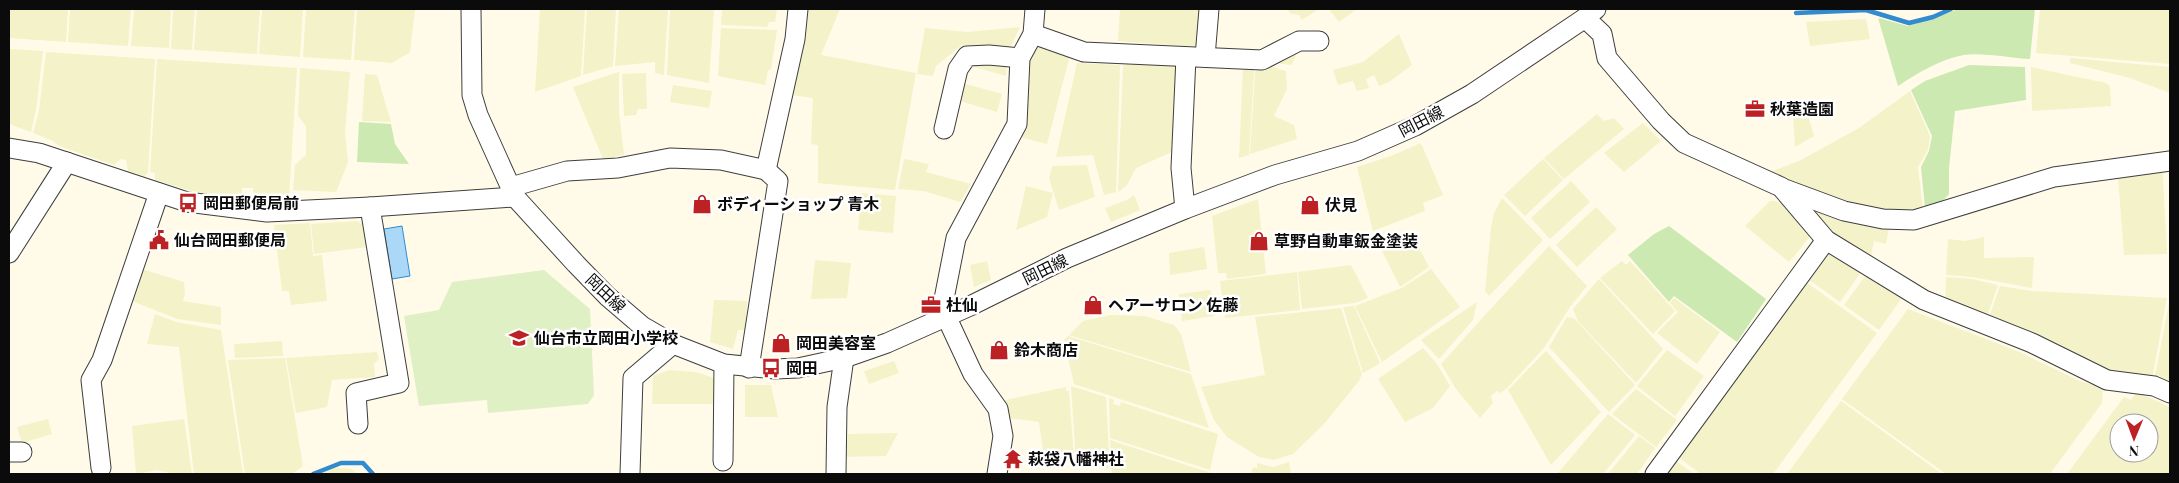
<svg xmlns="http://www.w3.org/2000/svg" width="2179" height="483" font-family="'Playfair Display','Noto Sans JP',serif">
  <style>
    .farmland { fill: #f4f2c9; fill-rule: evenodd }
    .green { fill: #cce9b2 }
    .pitch { fill: #dff0c4 }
    .water { fill: #acd8f7; stroke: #328acf }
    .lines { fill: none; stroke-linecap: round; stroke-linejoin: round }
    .stream { stroke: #328acf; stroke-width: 4.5 }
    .minor-casing { stroke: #3e3e3e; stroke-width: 21 }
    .minor { stroke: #fff; stroke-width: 19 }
    .labels { text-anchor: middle; stroke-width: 5; stroke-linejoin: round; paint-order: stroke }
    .poi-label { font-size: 16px; font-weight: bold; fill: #0b0b0b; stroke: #fff; text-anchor: start }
    .street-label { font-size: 16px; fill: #0b0b0b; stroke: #fff }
  </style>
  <rect width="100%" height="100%" fill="#fffbe8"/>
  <!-- farmland -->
  <g class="farmland">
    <path d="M 9,9 L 68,9 L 66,42 L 9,38 Z"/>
    <path d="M 70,9 L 131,9 L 128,46 L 68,42 Z"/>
    <path d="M 134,9 L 171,9 L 169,48 L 131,46 Z"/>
    <path d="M 173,9 L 195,9 L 192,50 L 171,49 Z"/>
    <path d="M 197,9 L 260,9 L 257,54 L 194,50 Z"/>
    <path d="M 262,9 L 303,9 L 300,57 L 259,54 Z"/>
    <path d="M 306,9 L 355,9 L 351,60 L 303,57 Z"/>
    <path d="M 357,9 L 415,9 L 410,52 L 392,63 L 354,60 Z"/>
    <path d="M 540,9 L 585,9 L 581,76 L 535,92 Z"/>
    <path d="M 587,9 L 616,9 L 613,66 L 583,75 Z"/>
    <path d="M 619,9 L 668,9 L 664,75 L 655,73 L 655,62 L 615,66 Z"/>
    <path d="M 670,9 L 714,9 L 709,83 L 667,75 Z"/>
    <path d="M 722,9 L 777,9 L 775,22 L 769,22 L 767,27 L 721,25 Z"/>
    <path d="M 799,9 L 840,9 L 821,55 L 916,73 L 895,190 L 818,183 L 818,145 L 811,144 L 813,98 L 785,94 Z"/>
    <path d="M 1120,9 L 1199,9 L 1197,47 L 1118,41 Z"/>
    <path d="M 1287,9 L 1319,9 L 1302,20 L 1299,15 L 1291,14 Z"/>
    <path d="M 1329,9 L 1357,9 L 1339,22 Z"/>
    <path d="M 2040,9 L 2170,9 L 2170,64 L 2036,53 Z"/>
    <path d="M 1866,19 L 1870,39 L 1810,46 L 1806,22 Z"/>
    <path d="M 1020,27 L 1010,48 L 962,45 L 936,66 L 933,76 L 917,74 L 925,28 L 967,32 Z"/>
    <path d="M 721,28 L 777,30 L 771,69 L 768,71 L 765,85 L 718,76 Z"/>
    <path d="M 1399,34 L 1412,65 L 1389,82 L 1379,86 L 1374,75 L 1366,79 L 1369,88 L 1357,91 L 1353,81 L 1338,85 L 1333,70 L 1363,62 Z"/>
    <path d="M 1026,41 L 1070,55 L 1047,144 L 1008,134 Z"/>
    <path d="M 1301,42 L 1292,65 L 1273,63 Z"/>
    <path d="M 10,49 L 43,51 L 36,110 L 31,132 L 9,124 Z"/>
    <path d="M 46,52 L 155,59 L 148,173 L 144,176 L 128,171 L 126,160 L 121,159 L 114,165 L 59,146 L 53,141 L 33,133 L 39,111 Z"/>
    <path d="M 2070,58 L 2170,67 L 2170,93 L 2130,78 L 2070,63 Z"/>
    <path d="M 157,59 L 297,68 L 289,199 L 253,199 L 253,188 L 242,188 L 242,198 L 226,198 L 188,190 L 155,180 L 155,173 L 150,172 Z"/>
    <path d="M 1007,59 L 1006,76 L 961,63 Z"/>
    <path d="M 1127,61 L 1177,62 L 1172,152 L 1136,168 L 1127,185 L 1118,192 L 1123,65 L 1127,65 Z"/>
    <path d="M 1077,63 L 1120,65 L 1116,192 L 1104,195 L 1093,155 L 1056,157 Z"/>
    <path d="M 1265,65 L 1286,71 L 1287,89 L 1274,116 L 1294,125 L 1297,139 L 1250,154 L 1255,71 L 1257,71 L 1258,67 Z"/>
    <path d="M 2031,67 L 2106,83 L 2110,86 L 2111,106 L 2032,111 Z"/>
    <path d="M 300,68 L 350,72 L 345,133 L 348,162 L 336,192 L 293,190 L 295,165 L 306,155 L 306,126 L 298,116 Z"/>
    <path d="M 1243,68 L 1252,69 L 1254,71 L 1249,155 L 1239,158 Z"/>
    <path d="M 619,72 L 619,112 L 624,155 L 603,159 L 573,87 Z"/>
    <path d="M 646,73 L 647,109 L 638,109 L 636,115 L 624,116 L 622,74 Z"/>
    <path d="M 365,74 L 377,75 L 391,122 L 362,121 Z"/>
    <path d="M 955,81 L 1002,94 L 997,112 L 950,98 Z"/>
    <path d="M 673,85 L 712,91 L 709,108 L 670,102 Z"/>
    <path d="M 1910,91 L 1930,136 L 1928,150 L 1918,167 L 1923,209 L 1891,211 L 1827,198 L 1770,172 L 1799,161 L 1859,128 Z"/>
    <path d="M 1807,112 L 1814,136 L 1795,147 L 1793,115 Z"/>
    <path d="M 1597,114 L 1604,121 L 1614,118 L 1624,129 L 1564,179 L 1544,158 Z"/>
    <path d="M 1643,123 L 1661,141 L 1624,172 L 1604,153 Z"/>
    <path d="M 1421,143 L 1443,195 L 1423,203 L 1425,211 L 1373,231 L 1357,167 L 1391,156 Z"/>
    <path d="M 904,159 L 929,164 L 926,172 L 971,184 L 960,202 L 924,191 L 898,189 Z"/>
    <path d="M 1543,159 L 1563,180 L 1525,216 L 1504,195 Z"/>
    <path d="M 2162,159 L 2167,254 L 2124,255 L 2117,165 Z"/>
    <path d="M 1087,165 L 1095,197 L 1059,210 L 1049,178 L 1052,166 Z"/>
    <path d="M 1571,181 L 1590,202 L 1550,239 L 1531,218 Z"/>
    <path d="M 1026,186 L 1053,193 L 1047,217 L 1016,230 Z"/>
    <path d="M 861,193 L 896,196 L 893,233 L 858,230 Z"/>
    <path d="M 1134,195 L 1140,210 L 1111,222 L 1105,208 L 1127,200 Z"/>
    <path d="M 1502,198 L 1543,240 L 1489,296 L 1485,291 L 1491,227 L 1494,213 Z"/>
    <path d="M 1258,199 L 1266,274 L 1227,279 L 1226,273 L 1218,273 L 1212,216 Z"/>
    <path d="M 1770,201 L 1776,201 L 1785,206 L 1809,235 L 1809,238 L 1789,262 L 1745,226 Z"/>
    <path d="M 1810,202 L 1890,222 L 1886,244 L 1874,241 L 1870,262 L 1822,231 L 1806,213 Z"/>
    <path d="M 1596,207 L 1617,229 L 1577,267 L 1556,245 Z"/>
    <path d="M 357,221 L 365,226 L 368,247 L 314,254 L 311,224 Z"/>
    <path d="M 310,223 L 313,256 L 322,255 L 327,301 L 291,305 L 289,291 L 282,291 L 274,225 Z"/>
    <path d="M 1411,233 L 1429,267 L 1400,287 L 1380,247 Z"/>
    <path d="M 1984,237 L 1984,258 L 2034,257 L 2032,288 L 1972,277 L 1946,275 L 1948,239 L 1965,241 Z"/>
    <path d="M 1549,246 L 1587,286 L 1570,307 L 1544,348 L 1506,389 L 1500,393 L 1497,391 L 1491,396 L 1493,403 L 1480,418 L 1456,389 L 1441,364 L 1495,304 Z"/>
    <path d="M 1204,247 L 1207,269 L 1170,275 L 1169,253 Z"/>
    <path d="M 1824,247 L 1861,272 L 1840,302 L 1801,274 Z"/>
    <path d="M 815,260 L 851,263 L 847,298 L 811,299 Z"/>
    <path d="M 987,261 L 991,280 L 974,287 L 970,265 Z"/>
    <path d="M 1622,261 L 1626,265 L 1630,261 L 1675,311 L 1653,334 L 1600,278 Z"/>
    <path d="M 1351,265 L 1368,298 L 1355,303 L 1302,309 L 1298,272 Z"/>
    <path d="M 132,266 L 184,282 L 185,294 L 183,301 L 221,307 L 221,325 L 177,319 L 122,297 Z"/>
    <path d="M 1431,269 L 1460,307 L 1382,362 L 1355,306 L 1402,288 Z"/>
    <path d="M 1297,272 L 1300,310 L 1225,318 L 1220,281 Z"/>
    <path d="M 1866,275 L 1901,299 L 1879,330 L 1844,305 Z"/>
    <path d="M 1799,277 L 1877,333 L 1773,474 L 1701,474 L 1675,455 Z"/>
    <path d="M 1946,277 L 1972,279 L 1998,285 L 1986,319 L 1945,304 Z"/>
    <path d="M 1599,279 L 1663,349 L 1636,383 L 1578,321 L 1573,309 Z"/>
    <path d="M 2000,286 L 2032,291 L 2167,298 L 2152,379 L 2132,373 L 2106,370 L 1988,320 Z"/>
    <path d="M 1209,290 L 1211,291 L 1215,316 L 1182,321 L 1179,294 Z"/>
    <path d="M 1674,298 L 1720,332 L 1697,364 L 1657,333 L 1678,312 L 1670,303 Z"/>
    <path d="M 2170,298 L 2170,389 L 2154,381 Z"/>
    <path d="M 714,300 L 747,301 L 746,330 L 738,330 L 733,349 L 710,342 Z"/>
    <path d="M 1477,302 L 1473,320 L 1439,359 L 1421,340 Z"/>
    <path d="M 1354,306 L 1380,363 L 1363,373 L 1343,307 Z"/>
    <path d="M 1341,308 L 1362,374 L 1359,381 L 1324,424 L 1293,454 L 1274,460 L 1259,457 L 1227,437 L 1214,420 L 1201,387 L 1265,375 L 1255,317 Z"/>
    <path d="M 1908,309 L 2017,351 L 2080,381 L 2103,388 L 2102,403 L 2050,474 L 1946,474 L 1842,399 Z"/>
    <path d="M 155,314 L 176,322 L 221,330 L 243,474 L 194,474 L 179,347 L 147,344 Z"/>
    <path d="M 1111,315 L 1145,316 L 1174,325 L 1181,334 L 1191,372 L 1069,335 L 1083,321 Z"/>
    <path d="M 1567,317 L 1575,319 L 1635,385 L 1609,412 L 1549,347 Z"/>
    <path d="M 1068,336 L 1191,374 L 1209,428 L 1074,384 L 1064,340 Z"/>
    <path d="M 282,341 L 283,356 L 235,358 L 234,344 Z"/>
    <path d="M 1423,348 L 1437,364 L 1450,386 L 1433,408 L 1405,422 L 1378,379 Z"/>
    <path d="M 1667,350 L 1704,376 L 1675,416 L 1637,386 Z"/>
    <path d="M 1546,351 L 1601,412 L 1551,465 L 1508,390 Z"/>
    <path d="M 377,352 L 379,359 L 374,364 L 375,377 L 332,380 L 327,407 L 296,413 L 286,358 Z"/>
    <path d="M 285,358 L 303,466 L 292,474 L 245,474 L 228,360 Z"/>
    <path d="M 894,361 L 899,373 L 869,384 L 864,371 Z"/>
    <path d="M 669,370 L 696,372 L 714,378 L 714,404 L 652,404 L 653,376 Z"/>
    <path d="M 745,385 L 771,385 L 778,417 L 745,417 Z"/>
    <path d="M 1071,386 L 1106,397 L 1110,469 L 1076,463 Z"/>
    <path d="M 1066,387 L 1066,391 L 1069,391 L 1074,458 L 1043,451 L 1039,422 L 1001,417 L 996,402 Z"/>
    <path d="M 1636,389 L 1677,420 L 1656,447 L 1612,414 Z"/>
    <path d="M 2137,392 L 2170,407 L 2170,474 L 2067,474 L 2124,397 L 2131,400 ZM 2119,423 L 2149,423 L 2149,453 L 2119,453 Z"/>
    <path d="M 1109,398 L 1114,400 L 1113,404 L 1120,406 L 1121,402 L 1218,434 L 1210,470 L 1110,438 Z"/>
    <path d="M 1841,401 L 1942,474 L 1787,474 Z"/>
    <path d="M 1608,414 L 1635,435 L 1603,474 L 1560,474 L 1558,473 Z"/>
    <path d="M 48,419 L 52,434 L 22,443 L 17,427 Z"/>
    <path d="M 184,419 L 192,474 L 175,474 L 157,470 L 136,474 L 132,426 Z"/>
    <path d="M 898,433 L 886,456 L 838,457 L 840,444 L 847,444 L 848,434 Z"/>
    <path d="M 1639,436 L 1655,448 L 1637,474 L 1608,474 Z"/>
    <path d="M 1110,440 L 1211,473 L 1211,474 L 1112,474 Z"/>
    <path d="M 1673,459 L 1694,474 L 1655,474 Z"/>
    <path d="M 1289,462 L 1291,474 L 1251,474 L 1253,467 L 1257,468 L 1257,463 L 1273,467 Z"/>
    <path d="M 330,467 L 351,469 L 358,474 L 312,474 Z"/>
  </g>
  <!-- green -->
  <g class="green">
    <path d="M 1959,9 L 2035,9 L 2030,59 C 2011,58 1981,52 1964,55 C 1940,59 1918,73 1898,86 L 1878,18 L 1908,26 Z"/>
    <path d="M 1969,65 L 2025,67 L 2026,100 L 1955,111 L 1949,168 L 1949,194 L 1941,203 L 1925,208 L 1921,167 L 1929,151 L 1932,136 L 1911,90 L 1925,81 Z"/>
    <path d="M 359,122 L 391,124 L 395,144 L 409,164 L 357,162 Z"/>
    <path d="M 1669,226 L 1766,299 L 1737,342 L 1674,296 L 1669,302 L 1628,255 L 1654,234 Z"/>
  </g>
  <!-- pitch -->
  <path class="pitch" d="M 544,270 L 590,309 L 594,395 L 588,404 L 488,413 L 487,400 L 419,406 L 404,316 L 439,310 L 452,282 Z"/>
  <!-- water -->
  <path class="water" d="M 402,226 L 410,276 L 392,279 L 384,229 Z"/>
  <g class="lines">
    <!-- stream -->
    <g class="stream">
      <path d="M 1796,13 L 1866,10 L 1909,23 L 1933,17 L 1951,9"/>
      <path d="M 313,474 L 341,463 L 363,463 L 373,474"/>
    </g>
    <defs>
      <g id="minor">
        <path d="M 471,9 L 472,95 L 478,115 L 515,197 L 576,264 L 607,296 L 642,326 L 673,344 L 724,364 L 775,369 L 798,368 L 844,358 L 887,343 L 970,306 L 1067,258 L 1185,209 L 1275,175 L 1358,151 L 1415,126 L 1472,94 L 1585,18 L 1596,9"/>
        <path d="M 1585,18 L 1602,34 L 1607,58 L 1661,121 L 1684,143 L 1781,187 L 1826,240 L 1924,300 L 2032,343 L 2107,380 L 2154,386 L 2170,393"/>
        <path d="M 1033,34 L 1084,52 L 1262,60 L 1299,41 L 1319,41"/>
        <path d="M 1205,57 L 1209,9"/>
        <path d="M 944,129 L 958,69 L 967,56 L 989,55 L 1020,58"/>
        <path d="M 9,148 L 39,153 L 187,202 L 267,212 L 370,207 L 515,197"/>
        <path d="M 766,170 L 795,39 L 798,9"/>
        <path d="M 511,187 L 567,171 L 618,168 L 670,158 L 721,160 L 766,170 L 778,181 L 749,368"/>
        <path d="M 1782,188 L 1844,211 L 1883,219 L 1914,220 L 2054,177 L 2170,161"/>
        <path d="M 1185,209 L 1181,168 L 1186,57"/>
        <path d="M 9,253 L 67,162"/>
        <path d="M 358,424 L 356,393 L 399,383 L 370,207"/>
        <path d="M 9,452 L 22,452"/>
        <path d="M 723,461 L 724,364"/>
        <path d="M 101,468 L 91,380 L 102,360 L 159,193"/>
        <path d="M 630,474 L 633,378 L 673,344"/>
        <path d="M 836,474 L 837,407 L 844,358"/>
        <path d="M 997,474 L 1003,436 L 998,409 L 973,374 L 946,316 L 944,299 L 956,238 L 1017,124 L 1020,58 L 1033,34 L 1035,9"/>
        <path d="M 1655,474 L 1826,240"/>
      </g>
    </defs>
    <!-- minor casing -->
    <use href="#minor" class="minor-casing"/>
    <!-- minor -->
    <use href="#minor" class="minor"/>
  </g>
  <!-- icons -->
  <defs>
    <symbol id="office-bare" viewBox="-9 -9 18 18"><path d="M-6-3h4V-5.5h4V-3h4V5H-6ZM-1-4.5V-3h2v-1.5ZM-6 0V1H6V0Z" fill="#bc2123" stroke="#fff" stroke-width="2.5" paint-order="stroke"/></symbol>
    <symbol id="bus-bare" viewBox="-9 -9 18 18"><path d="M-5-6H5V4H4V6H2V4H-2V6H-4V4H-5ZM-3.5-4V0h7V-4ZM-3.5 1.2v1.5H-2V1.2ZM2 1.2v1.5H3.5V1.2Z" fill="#bc2123" stroke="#fff" stroke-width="2.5" paint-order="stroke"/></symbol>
    <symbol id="shop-bare" viewBox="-9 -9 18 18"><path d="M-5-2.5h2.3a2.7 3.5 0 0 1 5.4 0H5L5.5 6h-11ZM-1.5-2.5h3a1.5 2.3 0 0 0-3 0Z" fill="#bc2123" stroke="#fff" stroke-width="2.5" paint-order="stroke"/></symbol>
    <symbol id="civic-bare" viewBox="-9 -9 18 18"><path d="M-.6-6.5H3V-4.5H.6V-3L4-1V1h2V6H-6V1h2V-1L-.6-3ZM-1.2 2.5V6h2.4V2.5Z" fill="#bc2123" stroke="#fff" stroke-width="2.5" paint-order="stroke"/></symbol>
    <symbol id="school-bare" viewBox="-9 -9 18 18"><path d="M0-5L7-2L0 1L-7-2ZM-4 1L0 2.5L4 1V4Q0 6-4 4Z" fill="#bc2123" stroke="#fff" stroke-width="2.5" paint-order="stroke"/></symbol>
    <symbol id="temple-bare" viewBox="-9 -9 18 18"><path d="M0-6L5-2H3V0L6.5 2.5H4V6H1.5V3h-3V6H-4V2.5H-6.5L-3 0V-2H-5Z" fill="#bc2123" stroke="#fff" stroke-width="2.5" paint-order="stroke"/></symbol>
  </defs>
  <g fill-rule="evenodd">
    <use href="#office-bare" x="1741" y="95" width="28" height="28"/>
    <use href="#bus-bare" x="174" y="189" width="28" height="28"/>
    <use href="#shop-bare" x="688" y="190" width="28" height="28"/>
    <use href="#shop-bare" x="1296" y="191" width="28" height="28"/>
    <use href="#civic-bare" x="145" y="226" width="28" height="28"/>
    <use href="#shop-bare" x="1245" y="227" width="28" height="28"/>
    <use href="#office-bare" x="917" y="291" width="28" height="28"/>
    <use href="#shop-bare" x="1079" y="291" width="28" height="28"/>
    <use href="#school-bare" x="505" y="324" width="28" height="28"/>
    <use href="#shop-bare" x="767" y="329" width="28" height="28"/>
    <use href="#shop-bare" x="985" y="336" width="28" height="28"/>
    <use href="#bus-bare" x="757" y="354" width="28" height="28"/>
    <use href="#temple-bare" x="999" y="445" width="28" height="28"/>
  </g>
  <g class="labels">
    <!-- poi labels -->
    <g class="poi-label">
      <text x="1770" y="115">秋葉造園</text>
      <text x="203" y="209">岡田郵便局前</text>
      <text x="717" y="210">ボディーショップ 青木</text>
      <text x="1325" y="211">伏見</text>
      <text x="174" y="246">仙台岡田郵便局</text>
      <text x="1274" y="247">草野自動車鈑金塗装</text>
      <text x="946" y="311">杜仙</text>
      <text x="1108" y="311">ヘアーサロン 佐藤</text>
      <text x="534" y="344">仙台市立岡田小学校</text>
      <text x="796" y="349">岡田美容室</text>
      <text x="1014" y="356">鈴木商店</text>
      <text x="786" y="374">岡田</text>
      <text x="1028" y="465">萩袋八幡神社</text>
    </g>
    <!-- street labels -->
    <g class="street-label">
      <text transform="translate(1421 121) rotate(-27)" y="6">岡田線</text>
      <text transform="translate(1045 269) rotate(-26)" y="6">岡田線</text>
      <text transform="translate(606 293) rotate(44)" y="6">岡田線</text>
    </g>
  </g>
  <!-- border -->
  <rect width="2179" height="483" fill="none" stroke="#0b0b0b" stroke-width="20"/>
  <!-- north arrow -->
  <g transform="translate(2134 438) rotate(181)"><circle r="24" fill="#ffffff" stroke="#9d9d9d"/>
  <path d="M0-4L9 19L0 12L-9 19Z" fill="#bc2123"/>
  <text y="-8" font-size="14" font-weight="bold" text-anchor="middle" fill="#0b0b0b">N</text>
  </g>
</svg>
